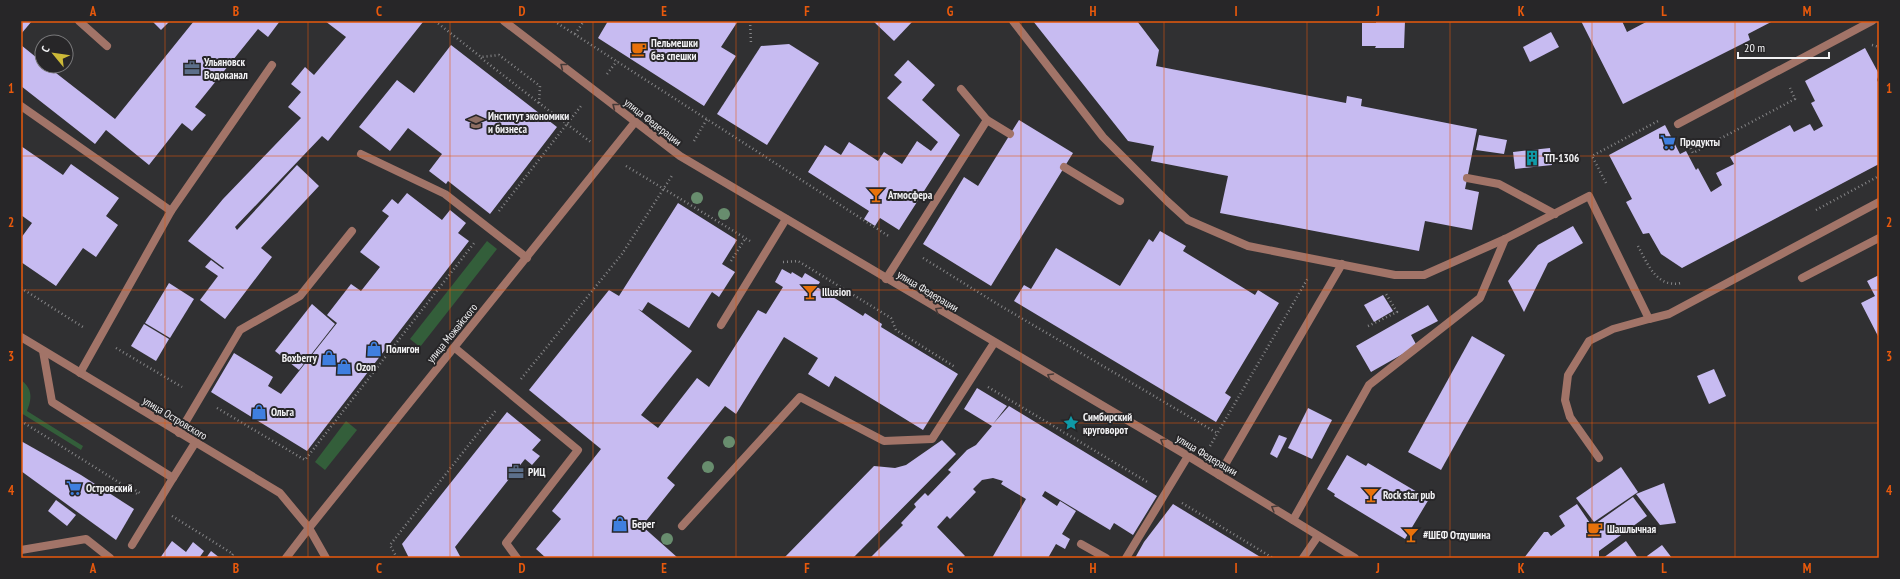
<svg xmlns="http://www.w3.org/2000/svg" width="1900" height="579" font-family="'PT Sans Narrow',sans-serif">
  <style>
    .green { fill: #335e3a }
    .building { fill: #c7bbf1 }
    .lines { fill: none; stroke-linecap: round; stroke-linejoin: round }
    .path { stroke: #868688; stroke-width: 2.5; stroke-dasharray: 1 3; stroke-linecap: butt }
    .service { stroke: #a27468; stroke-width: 8 }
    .minor { stroke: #a27468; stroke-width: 8 }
    .tertiary { stroke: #a27468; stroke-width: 8 }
    .tree { fill: #688d6e }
    .oneway { stroke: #463a38 }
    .grid { fill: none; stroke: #e8590c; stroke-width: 1; stroke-opacity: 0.55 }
    .labels { text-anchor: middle; stroke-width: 4; stroke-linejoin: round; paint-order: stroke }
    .poi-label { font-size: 11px; font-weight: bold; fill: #f2f2f4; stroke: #272628; text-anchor: start }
    .street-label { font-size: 11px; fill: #f2f2f4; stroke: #272628 }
    .neatline { fill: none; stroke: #e8590c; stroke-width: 1.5 }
    .grid-label { font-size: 13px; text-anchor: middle; font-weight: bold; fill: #e8590c }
  </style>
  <rect width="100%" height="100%" fill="#303032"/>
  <!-- green -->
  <g class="green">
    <path d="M 487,241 L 497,249 L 420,347 L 410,339 Z"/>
    <path d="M 21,380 C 33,389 32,399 27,411 L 83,446 L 81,450 L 21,413 Z"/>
    <path d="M 346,421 L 357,430 L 325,470 L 315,462 Z"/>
  </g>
  <!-- building -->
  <g class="building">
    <path d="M 21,21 L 32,21 L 21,34 Z"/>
    <path d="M 152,21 L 170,21 L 161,30 Z"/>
    <path d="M 194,21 L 280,21 L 268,37 L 258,29 L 195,107 L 206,115 L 192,131 L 182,123 L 149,165 L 106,130 L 95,144 L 21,86 L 21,45 L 42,62 L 42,66 L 47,66 L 115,119 Z"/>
    <path d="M 325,21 L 423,22 L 328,141 L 322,136 L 235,227 L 237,230 L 297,165 L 319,186 L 261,248 L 272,257 L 225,319 L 200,300 L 218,276 L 205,267 L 211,260 L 223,269 L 224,268 L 188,241 L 223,199 L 301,118 L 288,107 L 301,92 L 291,84 L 305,67 L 314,75 L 346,37 Z"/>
    <path d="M 608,21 L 738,21 L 721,47 L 736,56 L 704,106 L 598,38 Z"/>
    <path d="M 873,21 L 913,21 L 894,41 Z"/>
    <path d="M 1033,21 L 1137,21 L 1159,50 L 1156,66 L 1346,103 L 1347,96 L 1362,99 L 1361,106 L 1477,129 L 1465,189 L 1479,192 L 1472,230 L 1425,221 L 1419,251 L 1220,213 L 1228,176 L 1151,161 L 1154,146 L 1128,141 Z"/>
    <path d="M 1376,21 L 1405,21 L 1404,48 L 1375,48 L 1376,46 L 1362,46 L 1362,23 L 1376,23 Z"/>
    <path d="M 1581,21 L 1622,21 L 1627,32 L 1648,21 L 1773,21 L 1748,34 L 1750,40 L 1623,104 Z"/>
    <path d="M 1551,32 L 1559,47 L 1530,62 L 1523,47 Z"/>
    <path d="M 789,44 L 819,63 L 767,145 L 717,114 L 761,46 Z"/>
    <path d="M 451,45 L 557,127 L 490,214 L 448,181 L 446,184 L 429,171 L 442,154 L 408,128 L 390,151 L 359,127 L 397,80 L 414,93 Z"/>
    <path d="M 1865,48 L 1879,74 L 1877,80 L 1879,84 L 1879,164 L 1682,268 L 1661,254 L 1649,233 L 1643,234 L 1626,202 L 1632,199 L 1609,155 L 1665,125 L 1680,154 L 1686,151 L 1696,170 L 1698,168 L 1711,192 L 1722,185 L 1716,173 L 1734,164 L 1730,157 L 1790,125 L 1794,132 L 1810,124 L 1814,131 L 1823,126 L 1811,103 L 1815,101 L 1805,81 Z"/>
    <path d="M 908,60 L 935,85 L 922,100 L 960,135 L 899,230 L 880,218 L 875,226 L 864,219 L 869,211 L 808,172 L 825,145 L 841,155 L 849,142 L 878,161 L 884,152 L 902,164 L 917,141 L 931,151 L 938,142 L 887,98 L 902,82 L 894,75 Z"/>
    <path d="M 1019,120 L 1073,153 L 991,286 L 923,244 L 964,177 L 978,186 Z"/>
    <path d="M 1479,135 L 1507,140 L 1504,154 L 1476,150 Z"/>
    <path d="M 21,146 L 63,175 L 71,164 L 119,198 L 106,216 L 118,225 L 96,257 L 83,248 L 56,286 L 21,262 L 21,238 L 32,223 L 21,215 Z"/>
    <path d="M 1550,148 L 1552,165 L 1515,169 L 1513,152 Z"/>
    <path d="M 407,193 L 442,220 L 450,210 L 466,223 L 458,233 L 469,241 L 307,451 L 211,392 L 234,353 L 273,377 L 268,386 L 281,394 L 337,323 L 327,315 L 351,284 L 361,291 L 380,267 L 360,252 L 389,216 L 382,211 L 392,199 L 398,204 Z"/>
    <path d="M 678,203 L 737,240 L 722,264 L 735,272 L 719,297 L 712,292 L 689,328 L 648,302 L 642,311 L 638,309 L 692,351 L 641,415 L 658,428 L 697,378 L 709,387 L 758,310 L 766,314 L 783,287 L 775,282 L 782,269 L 791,274 L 792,272 L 802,278 L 805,273 L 820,282 L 817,287 L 863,316 L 865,313 L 882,324 L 881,327 L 958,374 L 923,430 L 835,376 L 829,387 L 808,374 L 818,358 L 784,337 L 736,414 L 725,406 L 667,478 L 675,485 L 642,526 L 678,558 L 546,558 L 536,549 L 561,519 L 552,511 L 601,449 L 529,390 L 609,290 L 619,296 Z"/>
    <path d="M 1573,226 L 1583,243 L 1548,263 L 1524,312 L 1508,281 L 1538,245 Z"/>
    <path d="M 1160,231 L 1186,246 L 1183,251 L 1255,295 L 1258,290 L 1279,303 L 1225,393 L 1231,397 L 1216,422 L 1014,301 L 1024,285 L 1031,289 L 1056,248 L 1120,286 L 1149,239 L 1153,242 Z"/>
    <path d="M 1879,275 L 1879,338 L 1861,303 L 1875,296 L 1867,281 Z"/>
    <path d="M 169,283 L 194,299 L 170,338 L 145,323 Z"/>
    <path d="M 1383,295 L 1393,311 L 1374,322 L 1364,305 Z"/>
    <path d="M 312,304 L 335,324 L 299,370 L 275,351 Z"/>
    <path d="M 1428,305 L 1438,321 L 1411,335 L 1417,346 L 1371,372 L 1356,346 Z"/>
    <path d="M 144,324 L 169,339 L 156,361 L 131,346 Z"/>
    <path d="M 1472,336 L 1505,355 L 1441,470 L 1408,452 Z"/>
    <path d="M 1714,369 L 1726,396 L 1709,404 L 1697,376 Z"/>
    <path d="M 977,388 L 1007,406 L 993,424 L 1009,406 L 1157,496 L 1133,535 L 1114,523 L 1110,530 L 1045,491 L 1042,496 L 1057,506 L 1060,501 L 1076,511 L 1062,534 L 1070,539 L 1065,549 L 1056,544 L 1048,558 L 992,558 L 1026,499 L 1001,484 L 1003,481 L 993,478 L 982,480 L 973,489 L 976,492 L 950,519 L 947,516 L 937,527 L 965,556 L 963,558 L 870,558 L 903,525 L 901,523 L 916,507 L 914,504 L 925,493 L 928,496 L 951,472 L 948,470 L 967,450 L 976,445 L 992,426 L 964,409 Z"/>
    <path d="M 1308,408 L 1332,420 L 1312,459 L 1288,448 Z"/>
    <path d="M 507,412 L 541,440 L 532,450 L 540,456 L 532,465 L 525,459 L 455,547 L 461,558 L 409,558 L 402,544 Z"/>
    <path d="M 1279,435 L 1287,438 L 1277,458 L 1270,454 Z"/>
    <path d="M 942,440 L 956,454 L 853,558 L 784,558 L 874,466 L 895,468 L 906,465 Z"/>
    <path d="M 21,441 L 81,475 L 134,509 L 116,540 L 21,471 Z"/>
    <path d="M 1347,455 L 1366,466 L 1368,463 L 1429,499 L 1405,539 L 1334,496 L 1335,494 L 1327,489 Z"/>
    <path d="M 1621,467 L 1638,492 L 1594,522 L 1576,498 Z"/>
    <path d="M 1664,483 L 1676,523 L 1660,525 L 1636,494 Z"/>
    <path d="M 1633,497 L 1647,516 L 1599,551 L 1599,558 L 1524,558 L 1544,532 L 1548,532 L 1551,536 L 1565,526 L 1559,516 L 1577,504 L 1592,526 Z"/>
    <path d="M 56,500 L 76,515 L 67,526 L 48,511 Z"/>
    <path d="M 1173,504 L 1262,558 L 1135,558 L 1144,542 Z"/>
    <path d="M 172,541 L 186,552 L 193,542 L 204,551 L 199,558 L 160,558 Z"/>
    <path d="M 1626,541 L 1638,558 L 1603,558 Z"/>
    <path d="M 1662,545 L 1672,558 L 1648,558 L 1647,556 Z"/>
    <path d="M 211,551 L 220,558 L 206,558 Z"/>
  </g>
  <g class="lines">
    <!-- path -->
    <g class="path">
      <path d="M 435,21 L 481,57 L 499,55 L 540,86 L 539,103 L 592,143"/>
      <path d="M 554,21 L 890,237"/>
      <path d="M 750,21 L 751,43"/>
      <path d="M 575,34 L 584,21"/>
      <path d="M 1872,45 L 1879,47"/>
      <path d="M 481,58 L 539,103"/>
      <path d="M 607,74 L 617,61"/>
      <path d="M 694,141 L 707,119"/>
      <path d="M 1687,141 L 1693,153 L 1795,99 L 1790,88"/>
      <path d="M 626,166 L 750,241"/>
      <path d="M 1606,183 L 1592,156 L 1658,121"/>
      <path d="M 1816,210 L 1879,176"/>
      <path d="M 499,211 L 581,106"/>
      <path d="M 1638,246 C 1648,265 1657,288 1681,283"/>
      <path d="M 923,258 L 999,305 L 1217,433"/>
      <path d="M 731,261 L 745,239"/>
      <path d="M 783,262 L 798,261 L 891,318 L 896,330 L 955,367"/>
      <path d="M 21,288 L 83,327"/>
      <path d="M 1368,326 L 1397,312 L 1386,294"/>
      <path d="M 116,348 L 182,387"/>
      <path d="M 521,379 L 622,254 L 673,174"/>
      <path d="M 988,387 L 1149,483"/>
      <path d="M 217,408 L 305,460 L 475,242"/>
      <path d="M 21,421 L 139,495"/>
      <path d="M 1210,446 L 1308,278"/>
      <path d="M 126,487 L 127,485 L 140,493"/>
      <path d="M 1182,503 L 1273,558"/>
      <path d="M 172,516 L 233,554 L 230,558"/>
      <path d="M 397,558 L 390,545 L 497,409"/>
    </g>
    <!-- service -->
    <g class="service">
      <path d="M 79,21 L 107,46"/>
      <path d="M 1013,21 L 1103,137 L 1167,201 L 1188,220 L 1248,246 L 1395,275 L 1424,275 L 1505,239 L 1589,196 L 1649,319 L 1669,314 L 1879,202"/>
      <path d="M 21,106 L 171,211"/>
      <path d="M 987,120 L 1010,134"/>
      <path d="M 1678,124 L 1872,21"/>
      <path d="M 361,154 L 445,194 L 527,258"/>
      <path d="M 1064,167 L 1120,201"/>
      <path d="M 1467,178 L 1499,184 L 1555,214"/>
      <path d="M 1802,278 L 1879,238"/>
      <path d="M 886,279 L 987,120 L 961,89"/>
      <path d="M 721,325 L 786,219"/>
      <path d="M 455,348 L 578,450 L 506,543 L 517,558"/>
      <path d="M 43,351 L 52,402 L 173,478 L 195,443"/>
      <path d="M 80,373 L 171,211 L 272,65"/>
      <path d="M 179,433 L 240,330 L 300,296 L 352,231"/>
      <path d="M 1599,458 L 1570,417 L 1565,400 L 1568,375 L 1589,341 L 1613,329 L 1649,319"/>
      <path d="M 1219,475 L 1342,264"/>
      <path d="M 1293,520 L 1369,385 L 1480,298 L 1505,239"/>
      <path d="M 682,526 L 800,397 L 884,441 L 932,439 L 994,343"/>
      <path d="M 1081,544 L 1106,558"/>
      <path d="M 132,545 L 173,478"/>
      <path d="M 21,550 L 86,539 L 110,558"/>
      <path d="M 1126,558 L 1188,456"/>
      <path d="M 1303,558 L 1318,536"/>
    </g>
    <!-- minor -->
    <g class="minor">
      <path d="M 504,21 L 680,156 L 1188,456 L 1355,558"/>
      <path d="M 21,337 L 280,493 L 309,528 L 635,122"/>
    </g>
    <!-- tertiary -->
    <path class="tertiary" d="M 286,558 L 309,528 L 326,558"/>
  </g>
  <!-- trees -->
  <g class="tree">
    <circle cx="697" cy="198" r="6"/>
    <circle cx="724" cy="214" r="6"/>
    <circle cx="729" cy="442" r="6"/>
    <circle cx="708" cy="467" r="6"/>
    <circle cx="667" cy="539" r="6"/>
  </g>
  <!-- one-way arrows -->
  <defs><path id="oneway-chevron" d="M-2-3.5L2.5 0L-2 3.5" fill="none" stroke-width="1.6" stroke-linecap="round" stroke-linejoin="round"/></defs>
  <g class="oneway">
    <use href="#oneway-chevron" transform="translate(563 66) rotate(-142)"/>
    <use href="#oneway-chevron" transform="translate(615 106) rotate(-142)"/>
    <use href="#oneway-chevron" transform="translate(938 310) rotate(-149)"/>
    <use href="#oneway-chevron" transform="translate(1050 376) rotate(-150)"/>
    <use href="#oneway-chevron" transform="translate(1163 441) rotate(-150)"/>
    <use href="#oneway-chevron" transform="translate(1274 508) rotate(-149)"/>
  </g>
  <!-- grid -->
  <path class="grid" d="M 165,21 L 165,558M 308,21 L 308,558M 450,21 L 450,558M 593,21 L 593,558M 736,21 L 736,558M 879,21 L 879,558M 1021,21 L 1021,558M 1164,21 L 1164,558M 1307,21 L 1307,558M 1450,21 L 1450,558M 1592,21 L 1592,558M 1735,21 L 1735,558M 21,156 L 1879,156M 21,290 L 1879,290M 21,423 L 1879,423"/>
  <!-- icons -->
  <defs>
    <symbol id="cafe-bare" viewBox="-9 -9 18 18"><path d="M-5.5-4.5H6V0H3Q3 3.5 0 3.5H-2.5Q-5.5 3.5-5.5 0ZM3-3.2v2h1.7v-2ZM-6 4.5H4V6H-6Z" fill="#e8710a" stroke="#272628" stroke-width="2.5" paint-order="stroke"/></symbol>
    <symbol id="office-bare" viewBox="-9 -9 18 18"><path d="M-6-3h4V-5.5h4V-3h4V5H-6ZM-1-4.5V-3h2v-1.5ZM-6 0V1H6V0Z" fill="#5c6f8a" stroke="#272628" stroke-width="2.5" paint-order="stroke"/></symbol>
    <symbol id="university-bare" viewBox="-9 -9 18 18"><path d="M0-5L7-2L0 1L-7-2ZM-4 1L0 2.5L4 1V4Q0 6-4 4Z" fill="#8d6e63" stroke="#272628" stroke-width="2.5" paint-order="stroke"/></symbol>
    <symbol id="supermarket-bare" viewBox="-9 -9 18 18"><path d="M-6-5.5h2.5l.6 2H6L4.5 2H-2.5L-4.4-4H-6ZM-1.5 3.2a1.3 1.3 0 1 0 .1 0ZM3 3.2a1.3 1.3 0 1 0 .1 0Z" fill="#3f7fe0" stroke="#272628" stroke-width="2.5" paint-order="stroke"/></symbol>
    <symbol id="building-bare" viewBox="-9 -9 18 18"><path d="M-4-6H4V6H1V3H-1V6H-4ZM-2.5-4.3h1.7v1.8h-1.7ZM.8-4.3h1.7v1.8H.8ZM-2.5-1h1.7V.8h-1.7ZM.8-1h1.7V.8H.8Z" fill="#0f9aa8" stroke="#272628" stroke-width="2.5" paint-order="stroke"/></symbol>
    <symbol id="bar-bare" viewBox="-9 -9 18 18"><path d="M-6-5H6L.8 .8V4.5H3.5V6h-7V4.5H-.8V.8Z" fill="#e8710a" stroke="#272628" stroke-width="2.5" paint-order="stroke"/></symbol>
    <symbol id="shop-bare" viewBox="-9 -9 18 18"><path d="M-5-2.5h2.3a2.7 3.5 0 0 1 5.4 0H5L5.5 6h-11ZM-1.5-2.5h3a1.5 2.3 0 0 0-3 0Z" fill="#3f7fe0" stroke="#272628" stroke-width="2.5" paint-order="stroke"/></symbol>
    <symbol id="sight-bare" viewBox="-9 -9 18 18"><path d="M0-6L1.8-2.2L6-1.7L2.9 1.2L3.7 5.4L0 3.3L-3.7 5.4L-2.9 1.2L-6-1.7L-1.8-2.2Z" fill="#0f9aa8" stroke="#272628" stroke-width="2.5" paint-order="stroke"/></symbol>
  </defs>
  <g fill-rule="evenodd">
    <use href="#cafe-bare" x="628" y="38" width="22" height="22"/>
    <use href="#office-bare" x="181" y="57" width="22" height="22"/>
    <use href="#university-bare" x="465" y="111" width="22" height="22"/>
    <use href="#supermarket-bare" x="1657" y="131" width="22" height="22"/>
    <use href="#building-bare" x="1521" y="147" width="22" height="22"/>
    <use href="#bar-bare" x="865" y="184" width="22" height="22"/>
    <use href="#bar-bare" x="799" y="281" width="22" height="22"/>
    <use href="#shop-bare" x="363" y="338" width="22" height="22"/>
    <use href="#shop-bare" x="318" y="347" width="22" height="22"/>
    <use href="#shop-bare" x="333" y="356" width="22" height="22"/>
    <use href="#shop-bare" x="248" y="401" width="22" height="22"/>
    <use href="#sight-bare" x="1060" y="412" width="22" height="22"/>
    <use href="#office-bare" x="505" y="461" width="22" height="22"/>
    <use href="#supermarket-bare" x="63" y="477" width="22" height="22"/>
    <use href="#bar-bare" x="1360" y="484" width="22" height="22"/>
    <use href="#shop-bare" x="609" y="513" width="22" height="22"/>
    <use href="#cafe-bare" x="1584" y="518" width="22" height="22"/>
    <use href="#bar-bare" x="1400" y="524" width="22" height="22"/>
  </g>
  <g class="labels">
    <!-- poi labels -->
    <g class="poi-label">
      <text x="651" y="47">Пельмешки<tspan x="651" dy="13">без спешки</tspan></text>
      <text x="204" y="66">Ульяновск<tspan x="204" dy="13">Водоканал</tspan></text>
      <text x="488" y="120">Институт экономики<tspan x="488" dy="13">и бизнеса</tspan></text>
      <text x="1680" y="146">Продукты</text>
      <text x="1544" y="162">ТП-1306</text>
      <text x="888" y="199">Атмосфера</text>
      <text x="822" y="296">Illusion</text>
      <text x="386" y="353">Полигон</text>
      <text x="317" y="362" text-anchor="end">Boxberry</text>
      <text x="356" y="371">Ozon</text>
      <text x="271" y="416">Ольга</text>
      <text x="1083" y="421">Симбирский<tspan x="1083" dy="13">круговорот</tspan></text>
      <text x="528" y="476">РИЦ</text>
      <text x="86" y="492">Островский</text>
      <text x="1383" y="499">Rock star pub</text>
      <text x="632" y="528">Берег</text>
      <text x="1607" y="533">Шашлычная</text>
      <text x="1423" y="539">#ШЕФ Отдушина</text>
    </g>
    <!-- street labels -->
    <g class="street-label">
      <text transform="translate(653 122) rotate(38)" y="4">улица Федерации</text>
      <text transform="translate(928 291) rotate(31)" y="4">улица Федерации</text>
      <text transform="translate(452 333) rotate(-51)" y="4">улица Можайского</text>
      <text transform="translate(175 418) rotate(31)" y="4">улица Островского</text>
      <text transform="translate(1207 455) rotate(31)" y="4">улица Федерации</text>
    </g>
  </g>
  <!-- border -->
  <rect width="1900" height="579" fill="none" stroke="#272628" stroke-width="44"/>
  <!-- north arrow -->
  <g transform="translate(54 54) rotate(299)"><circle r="19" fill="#272628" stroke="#78787a"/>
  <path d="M0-3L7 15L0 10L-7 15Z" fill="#ccb938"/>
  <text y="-6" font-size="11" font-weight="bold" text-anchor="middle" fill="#f2f2f4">С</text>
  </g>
  <!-- scale -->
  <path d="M1738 52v6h91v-6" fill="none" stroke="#f2f2f4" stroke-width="2"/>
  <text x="1744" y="52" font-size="12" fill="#f2f2f4" stroke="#272628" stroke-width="3" paint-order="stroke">20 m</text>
  <rect x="22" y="22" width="1856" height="535" class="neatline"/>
  <g class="grid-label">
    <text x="93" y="16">A</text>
    <text x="236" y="16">B</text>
    <text x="379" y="16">C</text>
    <text x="522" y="16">D</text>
    <text x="664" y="16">E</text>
    <text x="807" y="16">F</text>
    <text x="950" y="16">G</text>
    <text x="1093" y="16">H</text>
    <text x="1236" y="16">I</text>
    <text x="1378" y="16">J</text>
    <text x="1521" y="16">K</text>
    <text x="1664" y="16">L</text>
    <text x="1807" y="16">M</text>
    <text x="11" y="93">1</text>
    <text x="1889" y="93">1</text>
    <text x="11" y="227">2</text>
    <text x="1889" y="227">2</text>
    <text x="11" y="361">3</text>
    <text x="1889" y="361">3</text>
    <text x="11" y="495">4</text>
    <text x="1889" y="495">4</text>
    <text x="93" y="573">A</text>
    <text x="236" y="573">B</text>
    <text x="379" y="573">C</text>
    <text x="522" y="573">D</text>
    <text x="664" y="573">E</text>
    <text x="807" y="573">F</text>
    <text x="950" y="573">G</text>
    <text x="1093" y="573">H</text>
    <text x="1236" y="573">I</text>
    <text x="1378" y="573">J</text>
    <text x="1521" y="573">K</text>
    <text x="1664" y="573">L</text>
    <text x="1807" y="573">M</text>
  </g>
</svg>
